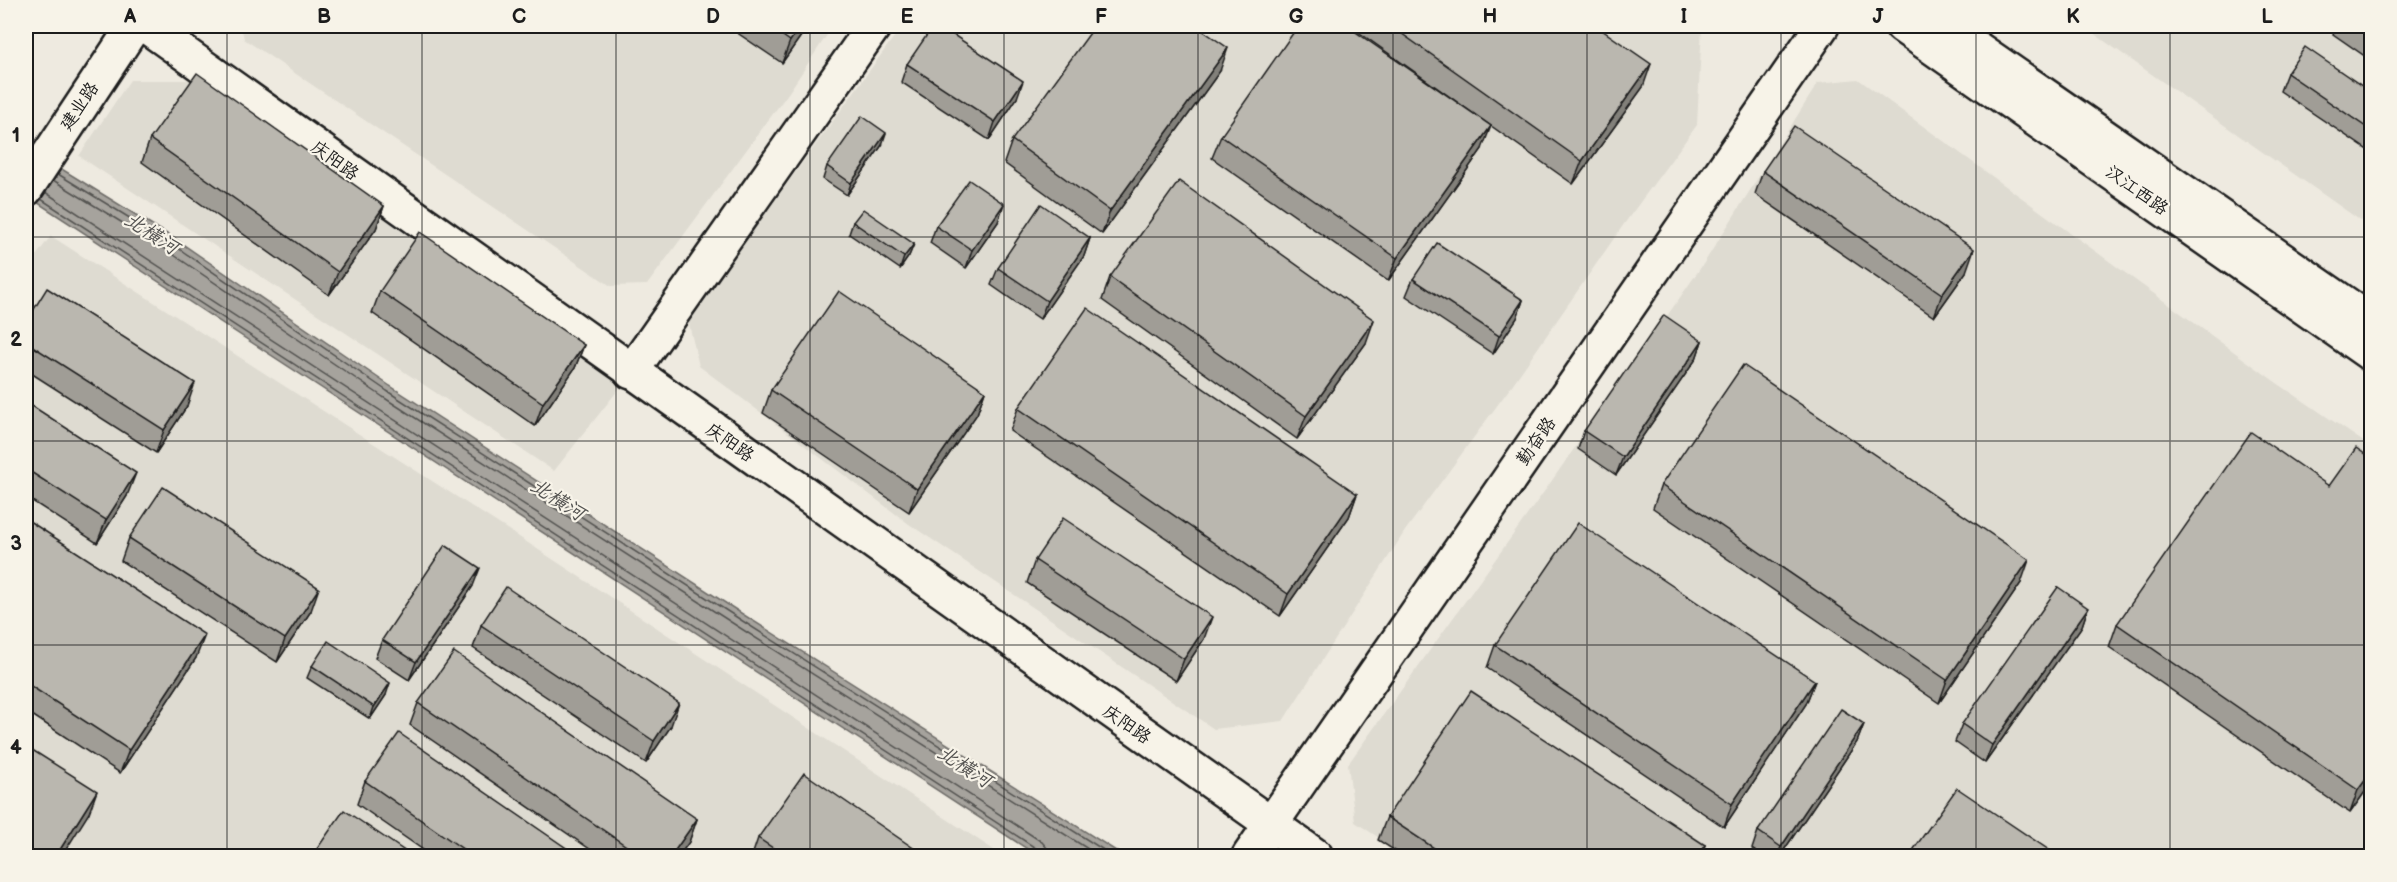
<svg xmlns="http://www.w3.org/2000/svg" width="2397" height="882" font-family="'Balsamiq Sans','LXGW WenKai TC',sans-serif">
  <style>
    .built { fill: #dedbd1 }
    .water { fill: #a6a39d; stroke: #6f6d69; stroke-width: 1.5 }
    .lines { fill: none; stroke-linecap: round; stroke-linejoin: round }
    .shore { stroke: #535250; stroke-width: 1.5 }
    .minor-casing { stroke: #1c1c1c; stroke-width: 38 }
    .major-casing { stroke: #1c1c1c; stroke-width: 38 }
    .minor { stroke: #f7f3e8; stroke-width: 33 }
    .major { stroke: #f7f3e8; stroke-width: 33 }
    .wall { fill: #a09d96; stroke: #1c1c1c; stroke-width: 1.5 }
    .shaded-wall { fill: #82807a; stroke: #1c1c1c; stroke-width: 1.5 }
    .building { fill: #bab7af; stroke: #1c1c1c; stroke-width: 1.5 }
    .grid { fill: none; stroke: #1c1c1c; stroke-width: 1.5; stroke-opacity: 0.55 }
    .labels { text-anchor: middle; stroke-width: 4.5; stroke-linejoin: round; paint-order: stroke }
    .street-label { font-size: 18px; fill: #1c1c1c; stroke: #f7f3e8 }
    .water-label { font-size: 20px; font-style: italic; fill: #535250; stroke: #f7f3e8 }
    .neatline { fill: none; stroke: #1c1c1c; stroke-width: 2 }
    .grid-label { font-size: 20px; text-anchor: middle; font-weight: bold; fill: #1c1c1c }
  </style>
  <rect width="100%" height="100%" fill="#eeeae0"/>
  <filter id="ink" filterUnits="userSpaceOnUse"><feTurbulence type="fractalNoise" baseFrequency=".0167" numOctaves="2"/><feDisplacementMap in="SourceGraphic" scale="12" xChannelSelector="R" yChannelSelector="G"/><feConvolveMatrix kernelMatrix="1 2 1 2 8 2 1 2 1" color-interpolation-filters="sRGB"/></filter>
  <g filter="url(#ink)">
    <!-- built -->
    <g class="built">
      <path d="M 241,26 L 833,26 L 789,92 L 647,285 L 611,286 L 244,39 Z"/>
      <path d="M 902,26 L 1702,26 L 1697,125 L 1624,224 L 1510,388 L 1405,531 L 1283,721 L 1214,729 L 909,524 L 699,366 L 688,320 Z"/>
      <path d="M 2083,26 L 2371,26 L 2371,228 L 2234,132 Z"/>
      <path d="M 1858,79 L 2277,383 L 2371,447 L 2371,856 L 1407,856 L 1355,822 L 1348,764 L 1546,489 L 1704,263 L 1818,83 Z"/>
      <path d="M 130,80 L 190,80 L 622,385 L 554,471 L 79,156 Z"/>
      <path d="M 51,236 L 516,535 L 1003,856 L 26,856 L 26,269 Z"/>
    </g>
    <!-- water -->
    <path class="water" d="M 26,147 L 175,239 L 390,386 L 744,615 L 1124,856 L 1038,856 L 26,195 Z"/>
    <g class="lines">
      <!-- shore -->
      <g class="shore">
        <path d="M 58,174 L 172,244 L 387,391 L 741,620 L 1113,856"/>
        <path d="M 53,180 L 168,251 L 383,397 L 737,626 L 1099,856"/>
        <path d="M 45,192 L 1042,842 L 1047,848 L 1048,856"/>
        <path d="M 41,199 L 1037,849 L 1041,856"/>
      </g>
      <defs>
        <g id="minor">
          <path d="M 146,26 L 1316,856"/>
          <path d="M 26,189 L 134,26"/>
          <path d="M 631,372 L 874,26"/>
          <path d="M 1249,856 L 1822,26"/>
        </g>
        <g id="major">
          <path d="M 1902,26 L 2372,355"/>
          <path d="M 1945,26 L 2372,322"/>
        </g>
      </defs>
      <!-- minor casing -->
      <use href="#minor" class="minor-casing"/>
      <!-- major casing -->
      <use href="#major" class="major-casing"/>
      <!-- minor -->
      <use href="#minor" class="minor"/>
      <!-- major -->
      <use href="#major" class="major"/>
    </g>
    <!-- wall -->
    <g class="wall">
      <path d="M 727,26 L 808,26 L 782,63 Z"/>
      <path d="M 1350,26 L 1596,26 L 1643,87 L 1573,184 Z"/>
      <path d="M 2337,26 L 2372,26 L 2372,61 L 2333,34 Z"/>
      <path d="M 907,64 L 1017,98 L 989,140 L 901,82 Z"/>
      <path d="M 1220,71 L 1102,234 L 1004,163 L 1012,140 Z"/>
      <path d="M 2287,73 L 2372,93 L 2372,153 L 2280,91 Z"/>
      <path d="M 1221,136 L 1482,149 L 1388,281 L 1212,158 Z"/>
      <path d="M 150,139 L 384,206 L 376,229 L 329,295 L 142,162 Z"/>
      <path d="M 882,145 L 847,195 L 823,179 L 827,166 Z"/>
      <path d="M 1763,171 L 1966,272 L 1934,317 L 1755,194 Z"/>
      <path d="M 853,222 L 914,244 L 909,256 L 900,269 L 849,234 Z"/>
      <path d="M 998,222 L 966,268 L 930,243 L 936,226 Z"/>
      <path d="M 1090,238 L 1084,256 L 1040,319 L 991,285 L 998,268 Z"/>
      <path d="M 1110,277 L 1366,343 L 1297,439 L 1102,300 Z"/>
      <path d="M 1413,279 L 1523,300 L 1517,318 L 1493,354 L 1406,296 Z"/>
      <path d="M 380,291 L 584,345 L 575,368 L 535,426 L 372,313 Z"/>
      <path d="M 26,322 L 187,406 L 156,453 L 26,370 Z"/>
      <path d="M 1702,341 L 1696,359 L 1616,475 L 1578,449 L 1584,431 Z"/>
      <path d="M 771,390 L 985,391 L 977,414 L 909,512 L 763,413 Z"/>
      <path d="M 26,402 L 127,496 L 97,543 L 26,497 Z"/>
      <path d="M 1018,408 L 1357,494 L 1349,517 L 1280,616 L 1010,431 Z"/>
      <path d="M 2372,459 L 2372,782 L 2350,813 L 2109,647 L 2117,624 Z"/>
      <path d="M 1661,485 L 2021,583 L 1939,703 L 1653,508 Z"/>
      <path d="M 26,519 L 196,658 L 120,773 L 26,711 Z"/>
      <path d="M 129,538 L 311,611 L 277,662 L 121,561 Z"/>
      <path d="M 1035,560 L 1204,639 L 1176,681 L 1027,583 Z"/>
      <path d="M 473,586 L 409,680 L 375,658 L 382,640 Z"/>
      <path d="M 2088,608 L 2082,626 L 1985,763 L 1955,742 L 1962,724 Z"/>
      <path d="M 481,625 L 671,726 L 646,763 L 473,648 Z"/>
      <path d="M 1495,645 L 1815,681 L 1806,704 L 1724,827 L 1487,668 Z"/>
      <path d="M 312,666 L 386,695 L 370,719 L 307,678 Z"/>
      <path d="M 418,703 L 697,819 L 689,842 L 679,856 L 600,856 L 410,725 Z"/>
      <path d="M 1864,724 L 1857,742 L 1780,856 L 1762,856 L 1752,849 L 1758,831 Z"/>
      <path d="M 365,781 L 578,856 L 432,856 L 357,804 Z"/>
      <path d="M 1387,817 L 1705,845 L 1701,856 L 1403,856 L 1378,840 Z"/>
      <path d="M 758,838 L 925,856 L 752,856 Z"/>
    </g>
    <!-- shaded-wall -->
    <g class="shaded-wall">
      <path d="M 801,26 L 808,26 L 782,63 L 790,41 Z"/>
      <path d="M 1228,48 L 1220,71 L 1102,234 L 1110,211 Z"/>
      <path d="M 1651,64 L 1643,87 L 1573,184 L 1582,161 Z"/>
      <path d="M 1023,81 L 1017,98 L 989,140 L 995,122 Z"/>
      <path d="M 1491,126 L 1482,149 L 1388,281 L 1397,258 Z"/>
      <path d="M 886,133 L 882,145 L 847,195 L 851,183 Z"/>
      <path d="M 1004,204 L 998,222 L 966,268 L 972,250 Z"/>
      <path d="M 384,206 L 376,229 L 329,295 L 338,272 Z"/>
      <path d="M 1090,238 L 1084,256 L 1040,319 L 1047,301 Z"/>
      <path d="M 914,244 L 909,256 L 900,269 L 904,257 Z"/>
      <path d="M 1974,249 L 1966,272 L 1934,317 L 1942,294 Z"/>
      <path d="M 1523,300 L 1517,318 L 1493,354 L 1499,336 Z"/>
      <path d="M 1374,320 L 1366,343 L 1297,439 L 1306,416 Z"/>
      <path d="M 1702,341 L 1696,359 L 1616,475 L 1623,457 Z"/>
      <path d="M 584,345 L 575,368 L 535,426 L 543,403 Z"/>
      <path d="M 195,383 L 187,406 L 156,453 L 164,430 Z"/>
      <path d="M 985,391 L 977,414 L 909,512 L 917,489 Z"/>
      <path d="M 136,473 L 127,496 L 97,543 L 106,520 Z"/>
      <path d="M 1357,494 L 1349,517 L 1280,616 L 1288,594 Z"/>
      <path d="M 2029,560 L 2021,583 L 1939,703 L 1947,680 Z"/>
      <path d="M 480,568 L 473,586 L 409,680 L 416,662 Z"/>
      <path d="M 319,588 L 311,611 L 277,662 L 285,639 Z"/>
      <path d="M 2088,608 L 2082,626 L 1985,763 L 1992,745 Z"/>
      <path d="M 1212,617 L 1204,639 L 1176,681 L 1184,659 Z"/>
      <path d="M 205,635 L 196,658 L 120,773 L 129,750 Z"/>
      <path d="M 1815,681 L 1806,704 L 1724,827 L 1732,804 Z"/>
      <path d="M 390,683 L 386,695 L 370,719 L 374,707 Z"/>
      <path d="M 679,703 L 671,726 L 646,763 L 654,741 Z"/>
      <path d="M 1864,724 L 1857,742 L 1780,856 L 1777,856 L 1781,847 Z"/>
      <path d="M 2372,771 L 2372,782 L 2350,813 L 2358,790 Z"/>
      <path d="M 97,791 L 89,813 L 62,856 L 56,856 Z"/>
      <path d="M 697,819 L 689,842 L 679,856 L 671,856 Z"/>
      <path d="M 1705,845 L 1701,856 L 1697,856 Z"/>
    </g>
    <!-- building -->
    <g class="building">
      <path d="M 769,26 L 801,26 L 790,41 Z"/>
      <path d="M 933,26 L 940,26 L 1023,81 L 995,122 L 907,64 Z"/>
      <path d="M 1095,26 L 1196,26 L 1228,48 L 1110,211 L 1012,140 Z"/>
      <path d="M 1298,26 L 1347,26 L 1491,126 L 1397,258 L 1221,136 Z"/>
      <path d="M 1391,26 L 1596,26 L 1651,64 L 1582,161 Z"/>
      <path d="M 2362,26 L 2372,26 L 2372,32 Z"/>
      <path d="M 2305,47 L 2372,93 L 2372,131 L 2287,73 Z"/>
      <path d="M 197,73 L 384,206 L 338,272 L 150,139 Z"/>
      <path d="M 862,116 L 886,133 L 851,183 L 827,166 Z"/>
      <path d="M 1794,126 L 1974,249 L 1942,294 L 1763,171 Z"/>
      <path d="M 969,180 L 1004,204 L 972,250 L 936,226 Z"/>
      <path d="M 1179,181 L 1374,320 L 1306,416 L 1110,277 Z"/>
      <path d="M 1041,204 L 1090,238 L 1047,301 L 998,268 Z"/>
      <path d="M 863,209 L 914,244 L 904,257 L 853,222 Z"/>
      <path d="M 420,232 L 584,345 L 543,403 L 380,291 Z"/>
      <path d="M 1437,243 L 1523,300 L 1499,336 L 1413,279 Z"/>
      <path d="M 47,288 L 195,383 L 164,430 L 26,342 L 26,322 Z"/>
      <path d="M 839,291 L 985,391 L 917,489 L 771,390 Z"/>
      <path d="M 1087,308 L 1357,494 L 1288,594 L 1018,408 Z"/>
      <path d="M 1664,315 L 1702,341 L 1623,457 L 1584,431 Z"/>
      <path d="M 1743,365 L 2029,560 L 1947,680 L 1661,485 Z"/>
      <path d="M 26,402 L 136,473 L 106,520 L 26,469 Z"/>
      <path d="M 2251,432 L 2329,486 L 2356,448 L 2372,459 L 2372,771 L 2358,790 L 2117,624 Z"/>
      <path d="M 163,487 L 319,588 L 285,639 L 129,538 Z"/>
      <path d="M 1063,518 L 1212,617 L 1184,659 L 1035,560 Z"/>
      <path d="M 26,519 L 205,635 L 129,750 L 26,683 Z"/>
      <path d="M 1578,523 L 1815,681 L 1732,804 L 1495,645 Z"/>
      <path d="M 445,545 L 480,568 L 416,662 L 382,640 Z"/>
      <path d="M 506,587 L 679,703 L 654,741 L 481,625 Z"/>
      <path d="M 2058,587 L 2088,608 L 1992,745 L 1962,724 Z"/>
      <path d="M 328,641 L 390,683 L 374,707 L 312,666 Z"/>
      <path d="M 454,652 L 697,819 L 671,856 L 641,856 L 418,703 Z"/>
      <path d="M 1471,691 L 1705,845 L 1697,856 L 1446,856 L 1387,817 Z"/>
      <path d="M 1841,709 L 1864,724 L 1781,847 L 1758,831 Z"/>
      <path d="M 399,733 L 578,856 L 473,856 L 365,781 Z"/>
      <path d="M 26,746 L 97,791 L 56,856 L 26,856 Z"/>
      <path d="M 804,773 L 925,856 L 785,856 L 758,838 Z"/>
      <path d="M 1957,788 L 2058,856 L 1909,856 Z"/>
      <path d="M 344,810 L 412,856 L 312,856 Z"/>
    </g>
  </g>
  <!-- grid -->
  <path class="grid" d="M 227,26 L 227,856M 422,26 L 422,856M 616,26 L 616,856M 810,26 L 810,856M 1004,26 L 1004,856M 1198,26 L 1198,856M 1393,26 L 1393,856M 1587,26 L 1587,856M 1781,26 L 1781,856M 1976,26 L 1976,856M 2170,26 L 2170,856M 26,237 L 2372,237M 26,441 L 2372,441M 26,645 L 2372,645"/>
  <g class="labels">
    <!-- street labels -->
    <g class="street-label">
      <text transform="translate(79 106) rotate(-56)" y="6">建业路</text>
      <text transform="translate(335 160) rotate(36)" y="6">庆阳路</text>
      <text transform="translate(2137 190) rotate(35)" y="6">汉江西路</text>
      <text transform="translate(1536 441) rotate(-55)" y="6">勤奋路</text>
      <text transform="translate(730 442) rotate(35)" y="6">庆阳路</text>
      <text transform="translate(1127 724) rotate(35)" y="6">庆阳路</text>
    </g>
    <!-- water labels -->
    <g class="water-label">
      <text transform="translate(152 233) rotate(33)" y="7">北横河</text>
      <text transform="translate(558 499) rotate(33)" y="7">北横河</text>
      <text transform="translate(965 766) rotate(33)" y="7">北横河</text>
    </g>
  </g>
  <!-- margin -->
  <rect width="2397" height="882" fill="none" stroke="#f7f3e8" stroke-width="66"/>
  <rect x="33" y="33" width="2331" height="816" class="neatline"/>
  <g class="grid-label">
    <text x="130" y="23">A</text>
    <text x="324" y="23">B</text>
    <text x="519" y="23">C</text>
    <text x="713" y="23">D</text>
    <text x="907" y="23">E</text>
    <text x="1101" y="23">F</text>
    <text x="1296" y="23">G</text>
    <text x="1490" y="23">H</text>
    <text x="1684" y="23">I</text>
    <text x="1878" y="23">J</text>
    <text x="2073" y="23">K</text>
    <text x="2267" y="23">L</text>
    <text x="16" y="142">1</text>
    <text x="16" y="346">2</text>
    <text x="16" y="550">3</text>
    <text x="16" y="754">4</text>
  </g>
</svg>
